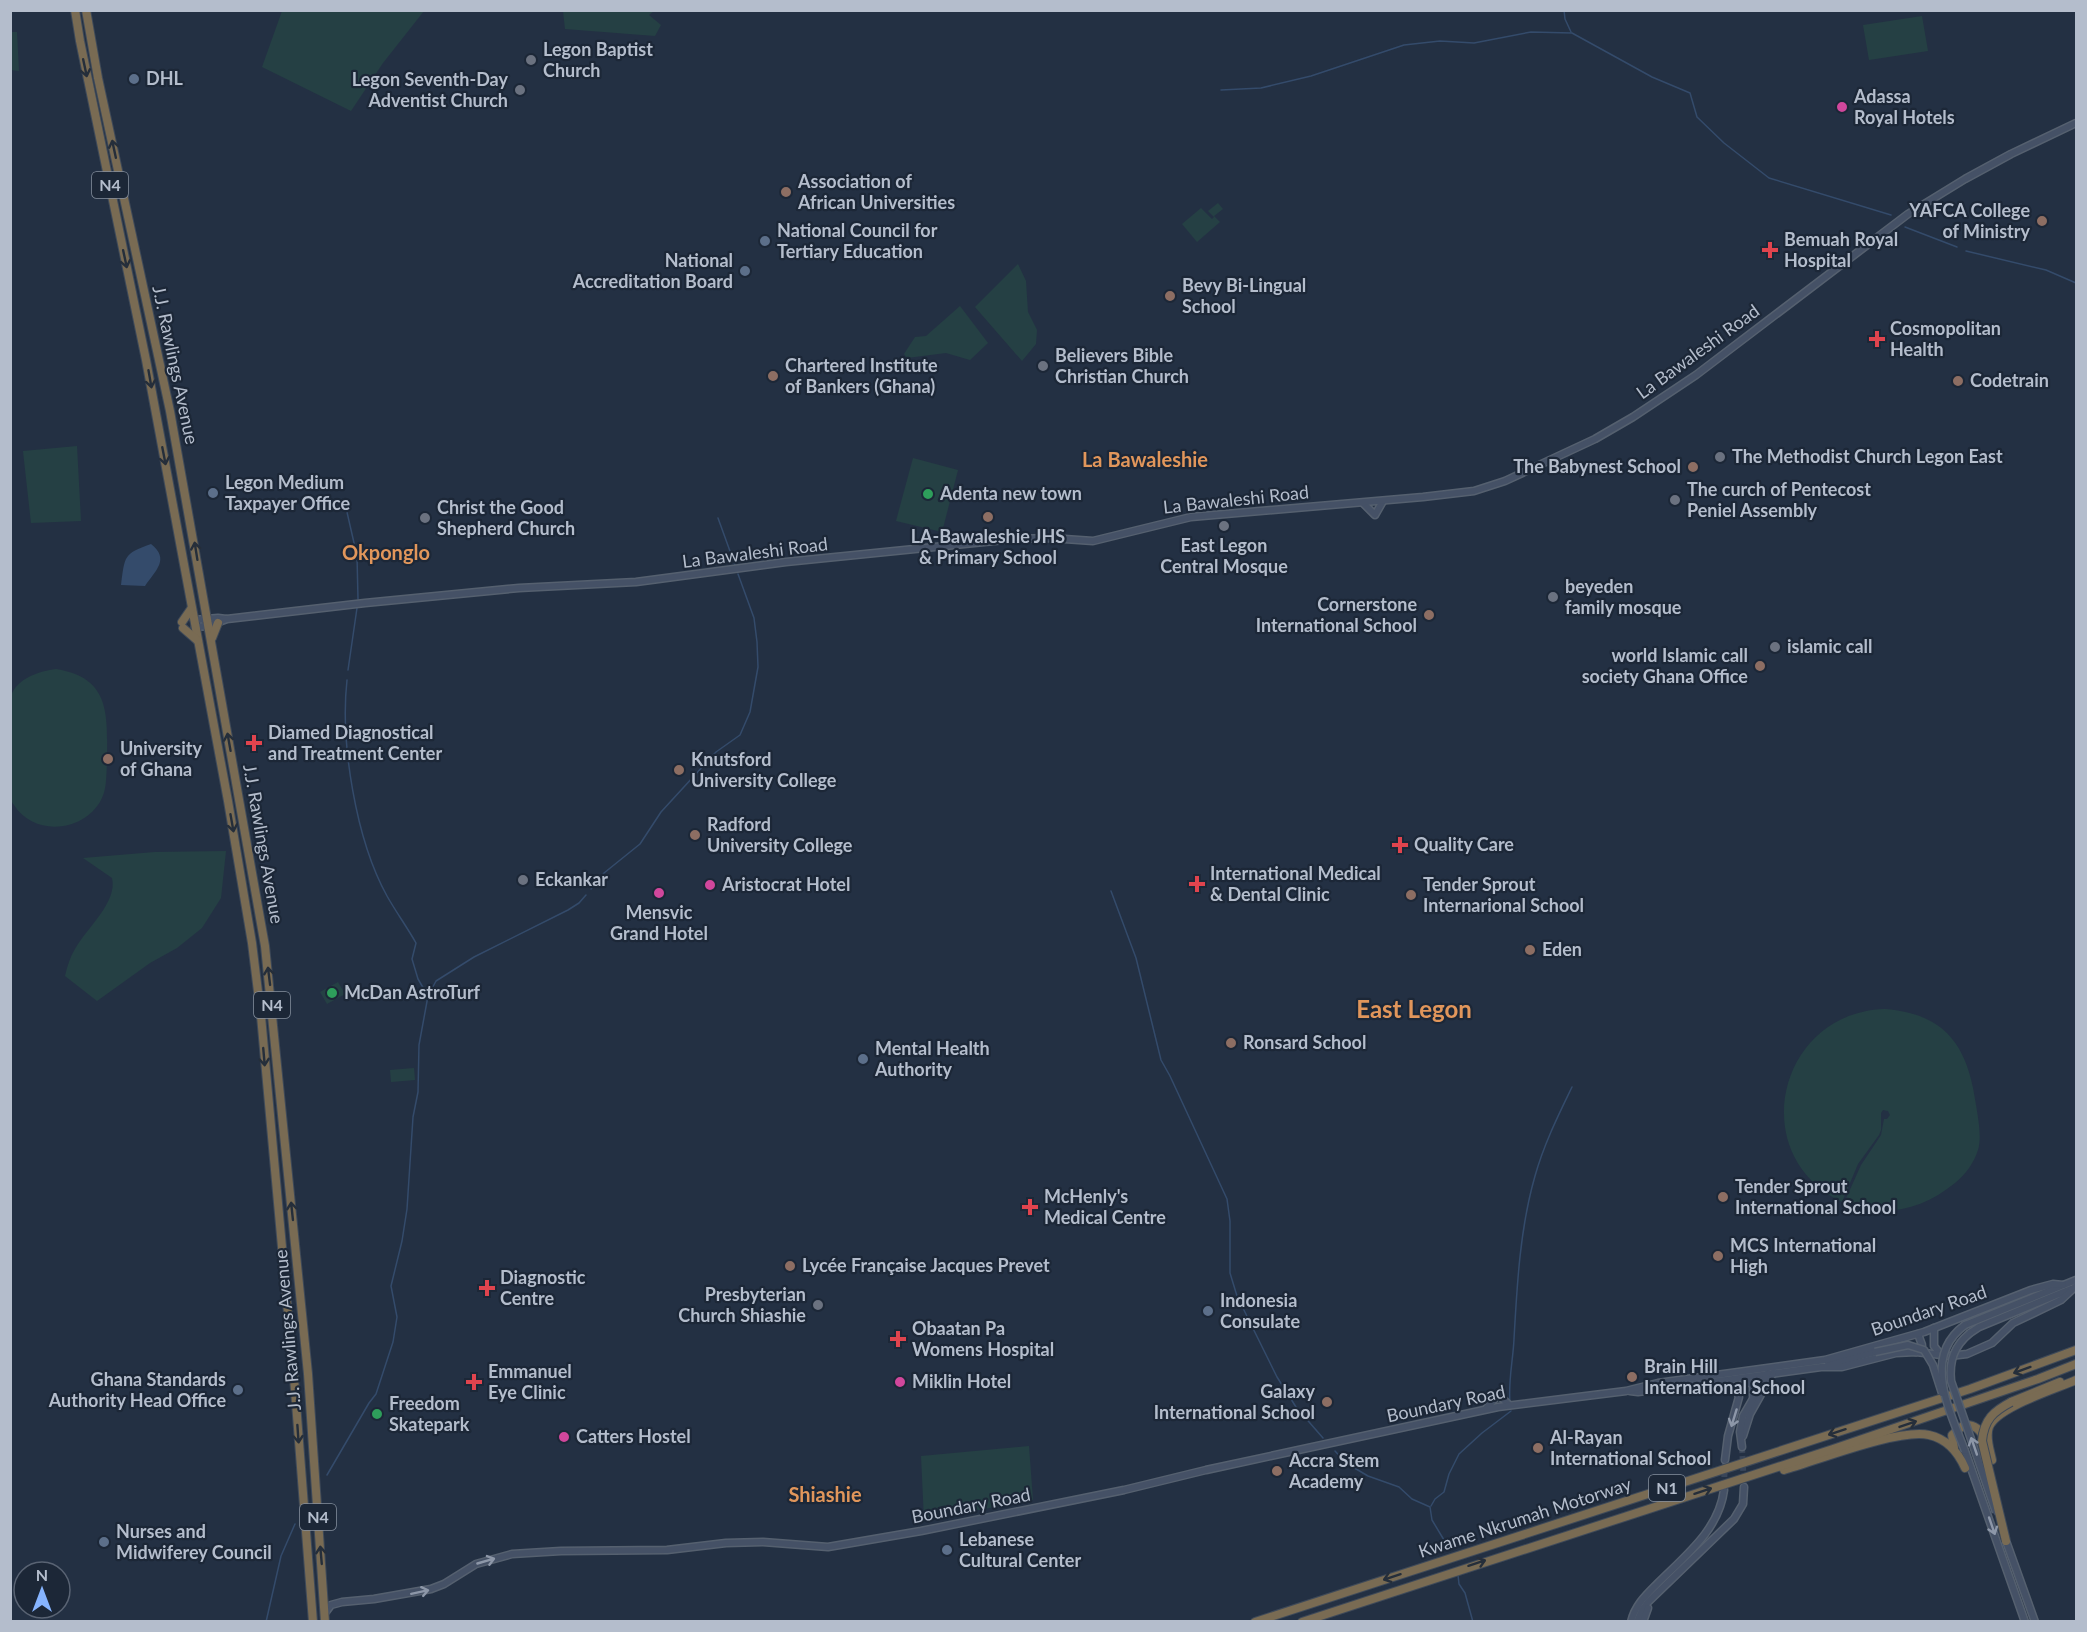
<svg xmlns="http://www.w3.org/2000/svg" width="2087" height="1632" font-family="Lato,sans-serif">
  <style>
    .green { fill: #254044 }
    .water { fill: #344b6b }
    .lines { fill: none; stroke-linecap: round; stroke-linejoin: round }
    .stream { stroke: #344b6b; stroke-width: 1.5 }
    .secondary-tunnel { stroke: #394558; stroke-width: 6; stroke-dasharray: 6 3; stroke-linecap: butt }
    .secondary-casing { stroke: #55606f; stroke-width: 9 }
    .highway-casing { stroke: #3f4a59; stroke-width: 10 }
    .secondary { stroke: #455166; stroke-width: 6 }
    .highway { stroke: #796b53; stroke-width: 8 }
    .secondary-bridge-casing { stroke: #55606f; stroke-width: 9; stroke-linecap: butt }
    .highway-bridge-casing { stroke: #3f4a59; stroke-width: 10; stroke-linecap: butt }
    .secondary-bridge { stroke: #455166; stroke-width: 6 }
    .highway-bridge { stroke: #796b53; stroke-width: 8 }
    .oneway { stroke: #252e3a }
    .oneway2 { stroke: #8d97a8 }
    .worship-dot { fill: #6b7280; stroke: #1c2737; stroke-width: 2 }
    .service-dot { fill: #5c6f8a; stroke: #1c2737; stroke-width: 2 }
    .hotel-dot { fill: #d1479c; stroke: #1c2737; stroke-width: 2 }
    .education-dot { fill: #8d6e63; stroke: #1c2737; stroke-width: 2 }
    .health-dot { fill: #e0444e; stroke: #1c2737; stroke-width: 2 }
    .leisure-dot { fill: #2e9e5b; stroke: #1c2737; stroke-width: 2 }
    .labels { text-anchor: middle; stroke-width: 4.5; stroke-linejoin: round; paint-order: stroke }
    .shield { fill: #1c2737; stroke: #86909f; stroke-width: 1.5 }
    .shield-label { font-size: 16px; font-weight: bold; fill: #b4bdcc }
    .poi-label { font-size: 18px; font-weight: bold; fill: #b4bdcc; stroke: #1c2737; text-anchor: start }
    .street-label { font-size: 18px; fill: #b4bdcc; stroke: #1c2737 }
    .neighbourhood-label { font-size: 20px; font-weight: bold; fill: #e1965b; stroke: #1c2737 }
    .district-label { font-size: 24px; font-weight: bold; fill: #e1965b; stroke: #1c2737 }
  </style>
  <rect width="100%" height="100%" fill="#233043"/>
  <!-- green -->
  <g class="green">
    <path d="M 282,11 L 423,10 L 424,11 L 383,63 L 351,111 L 262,67 Z"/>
    <path d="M 563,11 L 654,11 L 649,15 L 661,25 L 655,36 L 565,29 Z"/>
    <path d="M 1922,16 L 1928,51 L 1869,60 L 1863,25 Z"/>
    <path d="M 10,32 L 17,32 L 19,71 L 11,70 Z"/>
    <path d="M 1218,203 L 1223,209 L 1214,216 L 1220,222 L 1197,242 L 1182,224 L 1201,208 L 1212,219 L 1214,217 L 1208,211 Z"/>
    <path d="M 1018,264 L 1026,281 L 1028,312 L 1037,330 L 1036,344 L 1022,361 L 975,307 Z"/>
    <path d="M 960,306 L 988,343 L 970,360 L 946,353 L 907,358 L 904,354 L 915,337 L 926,336 Z"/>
    <path d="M 77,446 L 81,521 L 31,523 L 23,451 Z"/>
    <path d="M 913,458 L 958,470 L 942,532 L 896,521 Z"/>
    <path d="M 56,669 C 113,678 107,718 107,764 C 106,776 107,789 101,800 C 84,832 34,837 14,805 C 11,801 11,800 10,796 C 8,772 10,747 10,723 C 10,715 8,703 11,696 C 17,678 40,671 56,669 Z"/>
    <path d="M 226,851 L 221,898 L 202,928 L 177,948 L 150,963 L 97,1001 L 65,976 C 67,967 70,957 75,949 C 86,929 118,902 112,878 L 83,858 L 155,852 Z"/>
    <path d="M 338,982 L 345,994 L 327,1004 L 320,992 Z"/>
    <path d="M 1885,1009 C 1947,1014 1968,1047 1976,1105 C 1978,1117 1982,1138 1978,1150 C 1974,1163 1965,1175 1955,1183 C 1922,1210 1883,1219 1844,1203 L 1861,1165 L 1881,1135 L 1884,1119 L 1887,1119 L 1890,1115 L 1888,1111 L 1883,1110 L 1881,1113 L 1881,1130 L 1879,1135 L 1858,1164 L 1842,1202 C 1744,1155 1778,1012 1885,1009 Z"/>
    <path d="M 414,1068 L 415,1080 L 391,1082 L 390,1070 Z"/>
    <path d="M 1029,1446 L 1033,1500 L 924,1520 L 921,1456 Z"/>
  </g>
  <!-- water -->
  <path class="water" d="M 151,544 C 170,559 156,570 145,586 L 121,585 C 125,556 123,554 151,544 Z"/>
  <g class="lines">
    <!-- stream -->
    <g class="stream">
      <path d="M 1564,10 L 1565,19 L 1571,32"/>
      <path d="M 1221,90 L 1261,88 L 1311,76 L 1404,45 L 1440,41 L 1474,43 L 1531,32 L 1572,33 L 1652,77 L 1690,93 L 1697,117 L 1724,143 L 1769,178 L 1891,215"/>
      <path d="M 1905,227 L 1957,247"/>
      <path d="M 1966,251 L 2046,270 L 2076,283"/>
      <path d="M 344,499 L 357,556 L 358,599"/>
      <path d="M 718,518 L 735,565"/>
      <path d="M 348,670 L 357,608"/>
      <path d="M 591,889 L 604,873 L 640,844 L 661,812 L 716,752 L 740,735 L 750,712 L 758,667 L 757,642 L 754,618 L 738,574"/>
      <path d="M 1111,891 L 1136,958 L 1161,1060 L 1170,1076 L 1227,1199 L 1230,1221 L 1230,1273 L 1237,1296 L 1277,1377 L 1296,1407 L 1323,1438"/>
      <path d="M 428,996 L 436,981 L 474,957 L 568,910 L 579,903 L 586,895"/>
      <path d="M 1510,1403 C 1508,1381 1513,1361 1514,1339 C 1517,1285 1520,1228 1535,1176 C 1544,1144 1558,1116 1572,1087"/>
      <path d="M 1335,1451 L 1346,1463 L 1368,1476 L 1399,1487 L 1412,1499 L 1430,1507 L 1432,1520 L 1447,1545"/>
      <path d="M 327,1475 L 369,1403 L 376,1394 L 393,1342 L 397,1317 L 391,1286 L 402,1241 L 407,1209 L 413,1117 L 418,1092 L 419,1045 L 428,996 L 418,979 L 412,959 L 416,943 C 407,927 396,912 387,896 C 356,840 340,743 347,680"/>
      <path d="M 1431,1506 L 1435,1499 L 1444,1492 L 1449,1474 L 1459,1454 L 1482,1433 L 1511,1411"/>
      <path d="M 1458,1575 L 1459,1584 L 1465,1593 L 1473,1622"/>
      <path d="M 266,1622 L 281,1556 L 295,1524"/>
    </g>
    <!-- secondary-tunnel -->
    <g class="secondary-tunnel">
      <path d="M 1742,1447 L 1744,1487"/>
      <path d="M 1724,1486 L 1725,1460"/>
    </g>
    <defs>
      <g id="secondary">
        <path d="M 1363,503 L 1375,515 L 1383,501"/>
        <path d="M 194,620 L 218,618 L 226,619"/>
        <path d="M 195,627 L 208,626 L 227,619 L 365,603 L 519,588 L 636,582 L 786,562 L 1014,539 L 1050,538 L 1093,541 L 1191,517 L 1423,497 L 1474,491 L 1505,481 L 1595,439 L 1633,417 L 1696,375 L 1908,214 L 1965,179 L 2011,154 L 2076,123"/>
        <path d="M 1965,1325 L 2076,1280"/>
        <path d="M 1934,1328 L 1934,1346 L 1941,1355"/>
        <path d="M 1970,1333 L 1979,1327 L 2071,1289"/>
        <path d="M 1916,1352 L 1922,1345 L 1918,1334"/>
        <path d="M 1828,1365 L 1875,1352"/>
        <path d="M 1743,1379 L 1753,1385 L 1753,1396"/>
        <path d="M 1630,1391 L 1638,1392 L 1821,1367 L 1842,1367 L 1896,1353 L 1916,1352 L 1950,1356 L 1967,1354 L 1992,1343 L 2013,1323 L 2061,1300 L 2075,1287"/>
        <path d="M 1501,1397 L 1509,1405"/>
        <path d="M 1486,1409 L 1496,1397"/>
        <path d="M 1743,1436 L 1750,1414 L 1773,1373"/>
        <path d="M 1742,1447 L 1740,1432 L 1743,1416 L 1768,1373"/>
        <path d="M 1965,1451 L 2025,1622"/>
        <path d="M 1725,1460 L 1728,1436 L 1739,1397 L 1736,1388 L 1727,1381"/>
        <path d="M 2006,1541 L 2035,1622"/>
        <path d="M 325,1613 L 331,1605 L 342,1602 L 374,1599 L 431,1589 L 444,1584 L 476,1564 L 512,1554 L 561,1551 L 667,1550 L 726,1543 L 763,1542 L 828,1547 L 921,1531 L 1124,1490 L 1206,1470 L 1498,1407 L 1626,1391 L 1658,1383 L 1825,1360 L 1924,1332 L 2031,1290 L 2053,1284 L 2063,1285"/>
        <path d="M 1631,1622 C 1635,1605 1646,1595 1657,1584 C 1685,1556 1719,1530 1724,1490"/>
        <path d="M 1637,1622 L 1642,1610 L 1648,1602 L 1734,1519 L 1743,1504 L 1744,1487"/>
        <path d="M 1643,1622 L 1648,1608"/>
      </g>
      <g id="highway">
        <path d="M 75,10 L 80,41 L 146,360 L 228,801 L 252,943 L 261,1016 L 295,1390 L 313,1622"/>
        <path d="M 86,10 L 98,78 L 170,411 L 265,946 L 308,1374 L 325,1622"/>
        <path d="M 182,622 L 191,609"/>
        <path d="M 183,628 L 198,641"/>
        <path d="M 212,638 L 218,623"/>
        <path d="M 2011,1402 L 2060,1382"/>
        <path d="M 1954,1448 L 1952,1435 L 1964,1425 C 1975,1424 1980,1430 1985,1439"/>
        <path d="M 1992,1460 C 1990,1450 1985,1437 1989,1427 C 1997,1407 2056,1389 2076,1380"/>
        <path d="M 1784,1470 C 1816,1461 1899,1428 1929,1435 C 1947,1439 1958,1452 1965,1468"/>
        <path d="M 1255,1622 L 1970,1389 L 2076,1350"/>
        <path d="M 1302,1622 L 1833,1449 L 2038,1379 L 2076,1364"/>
      </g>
    </defs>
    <!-- secondary casing -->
    <use href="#secondary" class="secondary-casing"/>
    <!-- highway casing -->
    <use href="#highway" class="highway-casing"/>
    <!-- secondary -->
    <use href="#secondary" class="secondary"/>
    <!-- highway -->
    <use href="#highway" class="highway"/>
    <defs>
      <g id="secondary-bridge">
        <path d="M 1965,1325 C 1921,1357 1950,1411 1965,1451"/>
        <path d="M 1970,1333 C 1954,1346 1949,1361 1951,1381 L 1996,1512"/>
        <path d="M 1875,1352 L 1908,1345 L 1924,1350 L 1933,1365 L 1942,1393"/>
      </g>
      <path id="highway-bridge" d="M 2006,1541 L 1982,1441 C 1984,1419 1994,1411 2011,1402"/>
    </defs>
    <!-- secondary-bridge casing -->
    <use href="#secondary-bridge" class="secondary-bridge-casing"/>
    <!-- highway-bridge casing -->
    <use href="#highway-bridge" class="highway-bridge-casing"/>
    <!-- secondary-bridge -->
    <use href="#secondary-bridge" class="secondary-bridge"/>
    <!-- highway-bridge -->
    <use href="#highway-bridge" class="highway-bridge"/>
  </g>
  <!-- one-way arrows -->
  <defs><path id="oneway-shaft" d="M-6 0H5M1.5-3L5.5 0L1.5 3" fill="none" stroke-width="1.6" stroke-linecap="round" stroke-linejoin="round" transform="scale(1.5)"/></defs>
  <g class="oneway">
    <use href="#oneway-shaft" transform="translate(85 68) rotate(78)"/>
    <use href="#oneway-shaft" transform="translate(114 149) rotate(-102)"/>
    <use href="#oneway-shaft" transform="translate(125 259) rotate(78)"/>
    <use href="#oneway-shaft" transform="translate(150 379) rotate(80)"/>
    <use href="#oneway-shaft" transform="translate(164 456) rotate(79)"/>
    <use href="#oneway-shaft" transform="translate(196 551) rotate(-99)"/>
    <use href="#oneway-shaft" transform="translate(229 742) rotate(-100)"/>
    <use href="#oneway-shaft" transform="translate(232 823) rotate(80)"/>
    <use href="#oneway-shaft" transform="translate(269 976) rotate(-97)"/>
    <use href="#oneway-shaft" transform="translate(264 1057) rotate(85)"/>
    <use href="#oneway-shaft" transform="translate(292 1211) rotate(-96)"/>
    <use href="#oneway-shaft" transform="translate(2022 1370) rotate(160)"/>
    <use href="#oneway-shaft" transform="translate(1908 1424) rotate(-19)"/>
    <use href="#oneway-shaft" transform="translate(1837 1432) rotate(162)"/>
    <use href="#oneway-shaft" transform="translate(298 1434) rotate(86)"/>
    <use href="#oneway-shaft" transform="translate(1703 1491) rotate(-18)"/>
    <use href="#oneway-shaft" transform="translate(321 1555) rotate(-95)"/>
    <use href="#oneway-shaft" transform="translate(1477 1563) rotate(-18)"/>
    <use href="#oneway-shaft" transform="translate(1392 1577) rotate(162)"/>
  </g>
  <g class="oneway2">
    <use href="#oneway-shaft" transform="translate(1734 1418) rotate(107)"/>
    <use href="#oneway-shaft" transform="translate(1974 1446) rotate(-109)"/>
    <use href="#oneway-shaft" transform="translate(1992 1526) rotate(71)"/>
    <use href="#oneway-shaft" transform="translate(486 1561) rotate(-16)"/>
    <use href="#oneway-shaft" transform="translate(420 1592) rotate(-12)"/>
  </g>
  <!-- markers -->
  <g class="worship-dot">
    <circle cx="531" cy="60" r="6"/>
    <circle cx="520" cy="90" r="6"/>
    <circle cx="1043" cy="366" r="6"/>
    <circle cx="1720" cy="457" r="6"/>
    <circle cx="1675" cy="500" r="6"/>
    <circle cx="425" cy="518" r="6"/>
    <circle cx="1224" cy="526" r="6"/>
    <circle cx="1553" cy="597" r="6"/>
    <circle cx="1775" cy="647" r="6"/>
    <circle cx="523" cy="880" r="6"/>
    <circle cx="818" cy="1305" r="6"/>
  </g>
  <g class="service-dot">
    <circle cx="134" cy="79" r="6"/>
    <circle cx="765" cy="241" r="6"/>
    <circle cx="745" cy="271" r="6"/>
    <circle cx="213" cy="493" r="6"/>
    <circle cx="863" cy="1059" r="6"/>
    <circle cx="1208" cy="1311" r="6"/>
    <circle cx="238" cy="1390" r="6"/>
    <circle cx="104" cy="1542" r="6"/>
    <circle cx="947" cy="1550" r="6"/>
  </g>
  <g class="hotel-dot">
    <circle cx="1842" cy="107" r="6"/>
    <circle cx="710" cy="885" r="6"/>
    <circle cx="659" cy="893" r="6"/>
    <circle cx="900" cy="1382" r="6"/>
    <circle cx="564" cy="1437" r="6"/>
  </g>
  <g class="education-dot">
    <circle cx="786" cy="192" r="6"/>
    <circle cx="2042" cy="221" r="6"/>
    <circle cx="1170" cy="296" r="6"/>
    <circle cx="773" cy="376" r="6"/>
    <circle cx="1958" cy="381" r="6"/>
    <circle cx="1693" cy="467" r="6"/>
    <circle cx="988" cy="517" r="6"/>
    <circle cx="1429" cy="615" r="6"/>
    <circle cx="1760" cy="666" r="6"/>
    <circle cx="108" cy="759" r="6"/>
    <circle cx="679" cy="770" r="6"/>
    <circle cx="695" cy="835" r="6"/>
    <circle cx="1411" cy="895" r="6"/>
    <circle cx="1530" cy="950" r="6"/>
    <circle cx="1231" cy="1043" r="6"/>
    <circle cx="1723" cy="1197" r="6"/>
    <circle cx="1718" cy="1256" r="6"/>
    <circle cx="790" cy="1266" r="6"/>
    <circle cx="1632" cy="1377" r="6"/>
    <circle cx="1327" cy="1402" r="6"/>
    <circle cx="1538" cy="1448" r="6"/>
    <circle cx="1277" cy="1471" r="6"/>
  </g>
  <g class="health-dot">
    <path d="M1767 241h6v6h6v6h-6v6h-6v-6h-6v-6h6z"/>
    <path d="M1874 330h6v6h6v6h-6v6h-6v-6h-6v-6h6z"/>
    <path d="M251 734h6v6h6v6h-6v6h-6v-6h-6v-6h6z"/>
    <path d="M1397 836h6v6h6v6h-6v6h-6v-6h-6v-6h6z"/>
    <path d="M1194 875h6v6h6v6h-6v6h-6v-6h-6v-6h6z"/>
    <path d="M1027 1198h6v6h6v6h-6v6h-6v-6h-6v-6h6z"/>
    <path d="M484 1279h6v6h6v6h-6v6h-6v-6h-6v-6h6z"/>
    <path d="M895 1330h6v6h6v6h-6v6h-6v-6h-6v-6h6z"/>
    <path d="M471 1373h6v6h6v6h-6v6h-6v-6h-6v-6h6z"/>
  </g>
  <g class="leisure-dot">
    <circle cx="928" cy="494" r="6"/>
    <circle cx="332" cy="993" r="6"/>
    <circle cx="377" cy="1414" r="6"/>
  </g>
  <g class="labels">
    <!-- shield labels -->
    <g class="shield">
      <rect x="92" y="172" width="36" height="26" rx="4.5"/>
      <rect x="254" y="992" width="36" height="26" rx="4.5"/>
      <rect x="1649" y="1475" width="36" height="26" rx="4.5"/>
      <rect x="300" y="1504" width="36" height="26" rx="4.5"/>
    </g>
    <g class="shield-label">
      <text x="110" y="191">N4</text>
      <text x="272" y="1011">N4</text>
      <text x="1667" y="1494">N1</text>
      <text x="318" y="1523">N4</text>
    </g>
    <!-- poi labels -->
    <g class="poi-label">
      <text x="543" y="56">Legon Baptist<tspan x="543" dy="21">Church</tspan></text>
      <text x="146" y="85">DHL</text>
      <text x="508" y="86" text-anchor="end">Legon Seventh-Day<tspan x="508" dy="21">Adventist Church</tspan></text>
      <text x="1854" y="103">Adassa<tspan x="1854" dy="21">Royal Hotels</tspan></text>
      <text x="798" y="188">Association of<tspan x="798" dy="21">African Universities</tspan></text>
      <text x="2030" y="217" text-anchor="end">YAFCA College<tspan x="2030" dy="21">of Ministry</tspan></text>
      <text x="777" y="237">National Council for<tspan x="777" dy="21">Tertiary Education</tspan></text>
      <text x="1784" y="246">Bemuah Royal<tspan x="1784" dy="21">Hospital</tspan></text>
      <text x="733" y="267" text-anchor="end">National<tspan x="733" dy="21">Accreditation Board</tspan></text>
      <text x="1182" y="292">Bevy Bi-Lingual<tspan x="1182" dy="21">School</tspan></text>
      <text x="1890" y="335">Cosmopolitan<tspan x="1890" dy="21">Health</tspan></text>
      <text x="1055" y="362">Believers Bible<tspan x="1055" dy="21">Christian Church</tspan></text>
      <text x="785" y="372">Chartered Institute<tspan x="785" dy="21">of Bankers (Ghana)</tspan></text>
      <text x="1970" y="387">Codetrain</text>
      <text x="1732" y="463">The Methodist Church Legon East</text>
      <text x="1681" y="473" text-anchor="end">The Babynest School</text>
      <text x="225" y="489">Legon Medium<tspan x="225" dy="21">Taxpayer Office</tspan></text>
      <text x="1687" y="496">The curch of Pentecost<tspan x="1687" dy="21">Peniel Assembly</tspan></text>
      <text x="940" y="500">Adenta new town</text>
      <text x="437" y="514">Christ the Good<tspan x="437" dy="21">Shepherd Church</tspan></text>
      <text x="988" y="543" text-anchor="middle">LA-Bawaleshie JHS<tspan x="988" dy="21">&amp; Primary School</tspan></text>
      <text x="1224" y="552" text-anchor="middle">East Legon<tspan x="1224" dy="21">Central Mosque</tspan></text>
      <text x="1565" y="593">beyeden<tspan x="1565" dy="21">family mosque</tspan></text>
      <text x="1417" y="611" text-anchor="end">Cornerstone<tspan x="1417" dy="21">International School</tspan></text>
      <text x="1787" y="653">islamic call</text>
      <text x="1748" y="662" text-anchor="end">world Islamic call<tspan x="1748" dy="21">society Ghana Office</tspan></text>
      <text x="268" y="739">Diamed Diagnostical<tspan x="268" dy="21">and Treatment Center</tspan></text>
      <text x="120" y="755">University<tspan x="120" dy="21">of Ghana</tspan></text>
      <text x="691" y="766">Knutsford<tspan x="691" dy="21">University College</tspan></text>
      <text x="707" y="831">Radford<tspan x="707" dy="21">University College</tspan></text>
      <text x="1414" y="851">Quality Care</text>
      <text x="1210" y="880">International Medical<tspan x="1210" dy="21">&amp; Dental Clinic</tspan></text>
      <text x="535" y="886">Eckankar</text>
      <text x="722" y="891">Aristocrat Hotel</text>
      <text x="1423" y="891">Tender Sprout<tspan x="1423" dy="21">Internarional School</tspan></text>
      <text x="659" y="919" text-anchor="middle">Mensvic<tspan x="659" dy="21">Grand Hotel</tspan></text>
      <text x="1542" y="956">Eden</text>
      <text x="344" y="999">McDan AstroTurf</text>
      <text x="1243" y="1049">Ronsard School</text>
      <text x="875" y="1055">Mental Health<tspan x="875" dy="21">Authority</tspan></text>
      <text x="1735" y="1193">Tender Sprout<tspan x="1735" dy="21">International School</tspan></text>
      <text x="1044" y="1203">McHenly's<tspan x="1044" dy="21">Medical Centre</tspan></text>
      <text x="1730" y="1252">MCS International<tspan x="1730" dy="21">High</tspan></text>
      <text x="802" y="1272">Lycée Française Jacques Prevet</text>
      <text x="500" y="1284">Diagnostic<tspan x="500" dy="21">Centre</tspan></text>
      <text x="806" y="1301" text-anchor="end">Presbyterian<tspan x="806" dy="21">Church Shiashie</tspan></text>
      <text x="1220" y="1307">Indonesia<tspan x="1220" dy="21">Consulate</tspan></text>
      <text x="912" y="1335">Obaatan Pa<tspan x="912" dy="21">Womens Hospital</tspan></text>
      <text x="1644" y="1373">Brain Hill<tspan x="1644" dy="21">International School</tspan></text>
      <text x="488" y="1378">Emmanuel<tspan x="488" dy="21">Eye Clinic</tspan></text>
      <text x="226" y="1386" text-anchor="end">Ghana Standards<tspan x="226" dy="21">Authority Head Office</tspan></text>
      <text x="912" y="1388">Miklin Hotel</text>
      <text x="1315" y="1398" text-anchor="end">Galaxy<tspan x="1315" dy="21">International School</tspan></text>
      <text x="389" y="1410">Freedom<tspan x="389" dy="21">Skatepark</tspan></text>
      <text x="576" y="1443">Catters Hostel</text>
      <text x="1550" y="1444">Al-Rayan<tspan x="1550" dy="21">International School</tspan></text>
      <text x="1289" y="1467">Accra Stem<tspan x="1289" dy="21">Academy</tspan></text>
      <text x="116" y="1538">Nurses and<tspan x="116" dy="21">Midwiferey Council</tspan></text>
      <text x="959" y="1546">Lebanese<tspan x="959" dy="21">Cultural Center</tspan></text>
    </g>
    <!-- street labels -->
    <g class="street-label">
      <text transform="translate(1698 352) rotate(-36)" y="6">La Bawaleshi Road</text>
      <text transform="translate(175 365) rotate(78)" y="6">J.J. Rawlings Avenue</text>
      <text transform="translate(1236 500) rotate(-6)" y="6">La Bawaleshi Road</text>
      <text transform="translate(755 553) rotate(-7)" y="6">La Bawaleshi Road</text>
      <text transform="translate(263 844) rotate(80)" y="6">J.J. Rawlings Avenue</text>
      <text transform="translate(1929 1311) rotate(-19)" y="6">Boundary Road</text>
      <text transform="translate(288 1330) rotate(-95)" y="6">J.J. Rawlings Avenue</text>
      <text transform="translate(1446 1404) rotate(-12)" y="6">Boundary Road</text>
      <text transform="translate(971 1506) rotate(-11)" y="6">Boundary Road</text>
      <text transform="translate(1525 1518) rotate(-18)" y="6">Kwame Nkrumah Motorway</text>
    </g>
    <!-- neighbourhood labels -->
    <g class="neighbourhood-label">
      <text x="1145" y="467">La Bawaleshie</text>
      <text x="386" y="560">Okponglo</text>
      <text x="825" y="1502">Shiashie</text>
    </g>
    <!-- district labels -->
    <g class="district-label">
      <text x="1414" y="1018">East Legon</text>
    </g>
  </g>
  <!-- border -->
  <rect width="2087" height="1632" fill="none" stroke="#b4bdcc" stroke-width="24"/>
  <!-- north arrow -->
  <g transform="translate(42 1590)"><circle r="28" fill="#1c2737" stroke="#596373" stroke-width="1.5"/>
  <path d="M0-4.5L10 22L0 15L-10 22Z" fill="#86b4ff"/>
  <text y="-9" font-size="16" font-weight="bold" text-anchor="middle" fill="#b4bdcc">N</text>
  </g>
</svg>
